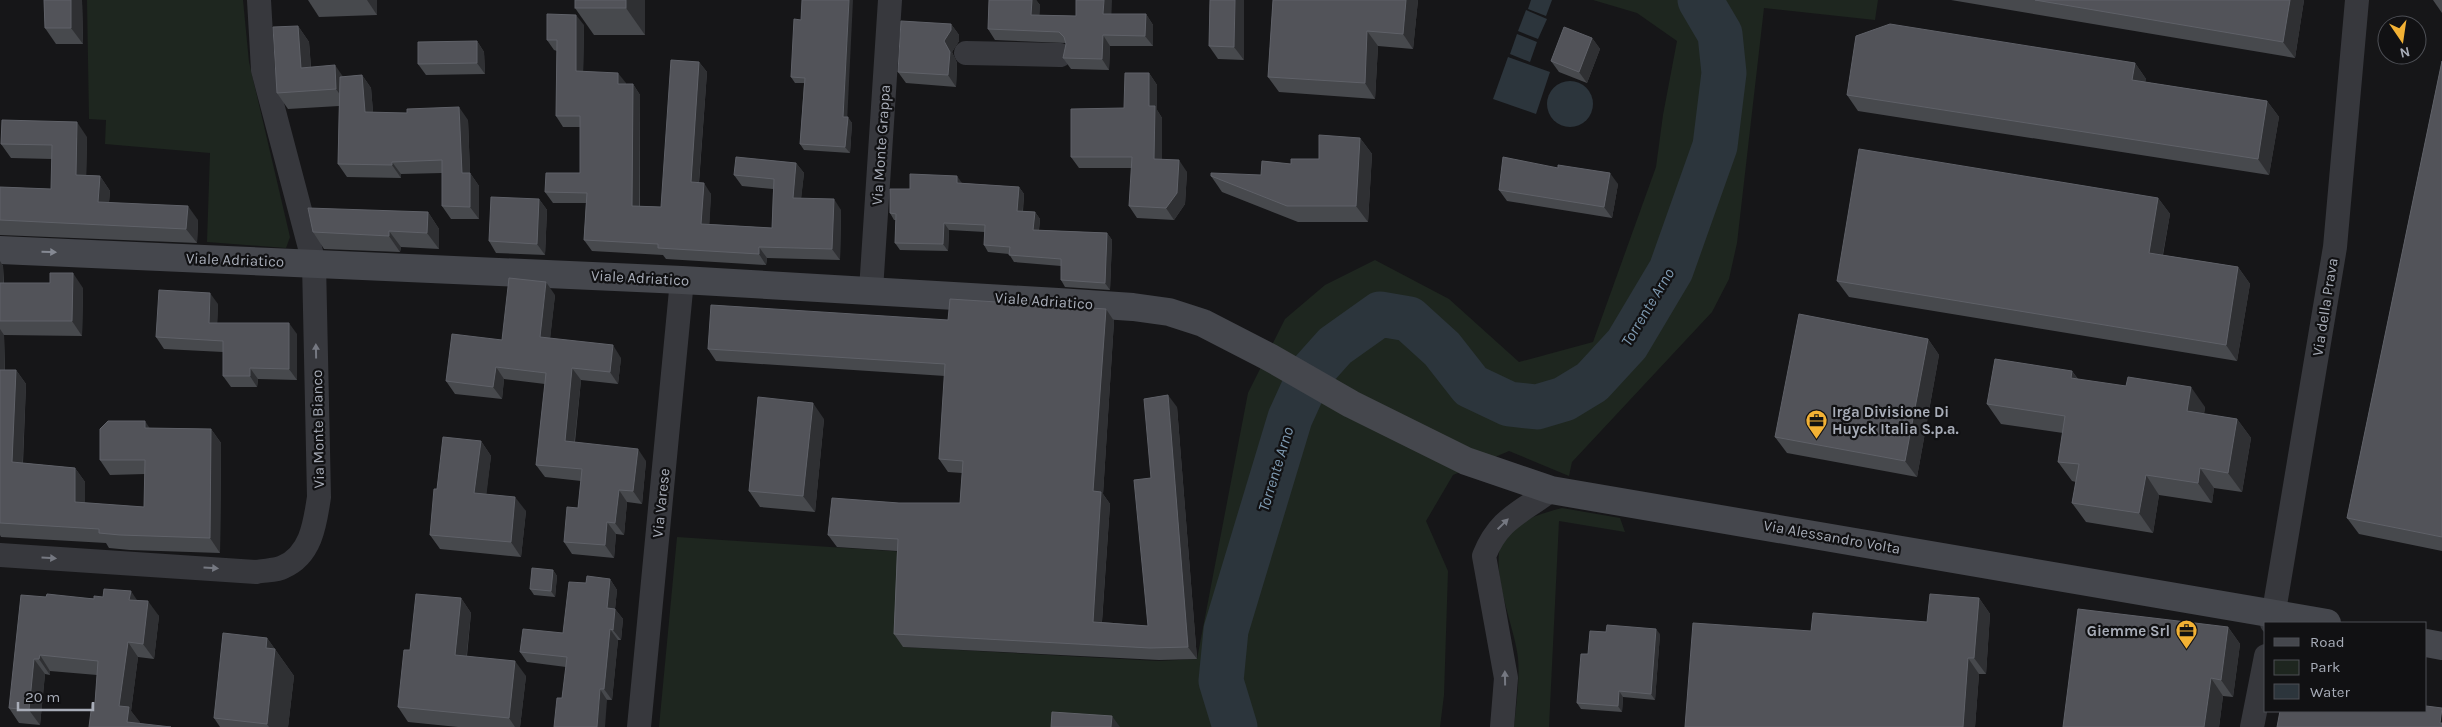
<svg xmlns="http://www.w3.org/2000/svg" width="2442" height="727" font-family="Karla,sans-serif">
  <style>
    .green { fill: #1e261f }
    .water { fill: #2c353c }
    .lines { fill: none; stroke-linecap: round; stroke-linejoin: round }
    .river { stroke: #2c353c; stroke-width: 45 }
    .street { stroke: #37383d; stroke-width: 24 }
    .secondary { stroke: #45474d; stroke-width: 28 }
    .wall { fill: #47494d }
    .shaded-wall { fill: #2f3033 }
    .building { fill: #525359; stroke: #5f6168 }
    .oneway { fill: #858993 }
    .oneway2 { fill: #757881 }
    .labels { text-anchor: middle; stroke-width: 4.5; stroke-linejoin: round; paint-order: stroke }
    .street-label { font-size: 15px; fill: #a8adb8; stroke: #111113 }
    .poi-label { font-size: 15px; font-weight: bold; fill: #a8adb8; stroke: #111113; text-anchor: start }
    .water-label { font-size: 16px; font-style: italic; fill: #7f9bb3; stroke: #111113 }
  </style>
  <rect width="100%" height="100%" fill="#161618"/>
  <!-- green -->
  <g class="green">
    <path d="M 87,0 L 243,0 L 249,62 L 290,237 L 286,248 L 207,242 L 210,153 L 105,144 L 106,120 L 89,119 Z"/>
    <path d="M 1593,0 L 1878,0 L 1875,20 L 1764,8 L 1737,243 L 1729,279 L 1712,312 L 1572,462 L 1569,476 L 1509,451 L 1453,475 L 1426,521 L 1448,571 L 1444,695 L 1440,727 L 659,727 L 677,537 L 906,552 L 903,647 L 1159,661 L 1197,659 L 1248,393 L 1285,319 L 1325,285 L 1375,260 L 1449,299 L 1519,362 L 1593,342 L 1656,167 L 1663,115 L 1677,41 L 1637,13 Z"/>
    <path d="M 1562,508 L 1620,518 L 1625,532 L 1559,521 L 1549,727 L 1514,727 C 1516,705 1520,680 1518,658 C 1515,626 1484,560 1507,533 C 1519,520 1546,512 1562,508 Z"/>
  </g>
  <!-- water -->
  <g class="water">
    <path d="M 1531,0 L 1552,0 L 1546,16 L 1528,9 Z"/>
    <path d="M 1526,10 L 1547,19 L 1538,39 L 1518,31 Z"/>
    <path d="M 1517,34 L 1537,42 L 1530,62 L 1510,54 Z"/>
    <path d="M 1508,57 L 1550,72 L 1536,114 L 1493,99 Z"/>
    <circle cx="1570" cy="104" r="23"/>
  </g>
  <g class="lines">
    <!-- river -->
    <path class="river" d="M 1235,727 L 1221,681 L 1226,630 L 1290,418 L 1310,374 L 1335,346 L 1380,314 L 1409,319 L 1442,349 L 1471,386 L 1509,404 L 1537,407 L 1564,399 L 1592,382 L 1627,344 L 1671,270 L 1715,146 L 1724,73 L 1720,34 L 1700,0"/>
    <!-- street -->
    <g class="street">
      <path d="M 966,53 L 1060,55"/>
      <path d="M 871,290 L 890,0"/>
      <path d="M 0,555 L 256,572 C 264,570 276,571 283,567 C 311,555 315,524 319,497 L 314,263 L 263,70 L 259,0"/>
      <path d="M 2272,623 L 2335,247 L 2357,0"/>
      <path d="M 639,727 L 682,280"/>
      <path d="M 1502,727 L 1506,678 L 1484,556 C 1499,518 1521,513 1551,490"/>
      <path d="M 2252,727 L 2266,656"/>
    </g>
    <!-- secondary -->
    <g class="secondary">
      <path d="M 0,250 L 682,280 L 1058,302 L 1133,307 L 1169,312 L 1203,323 L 1269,357 L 1351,404 L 1466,461 L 1551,490 L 2327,623"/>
      <path d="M 2426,643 L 2442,646"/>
    </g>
  </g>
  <!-- wall -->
  <g class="wall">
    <path d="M 44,0 L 82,0 L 83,44 L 56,44 L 45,28 Z"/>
    <path d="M 308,0 L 377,0 L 377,15 L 319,17 Z"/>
    <path d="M 645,0 L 645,35 L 594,35 L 575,8 Z"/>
    <path d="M 989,0 L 1036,0 L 1040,5 L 1039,15 L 1076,16 L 1111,14 L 1146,14 L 1153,25 L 1153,46 L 1110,46 L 1109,70 L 1071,69 L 1063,58 L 1066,43 L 995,40 L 988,29 Z"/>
    <path d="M 1210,0 L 1244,60 L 1218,59 L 1209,46 Z"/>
    <path d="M 1273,0 L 1418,0 L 1413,49 L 1378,46 L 1375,99 L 1279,92 L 1268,77 Z"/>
    <path d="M 1951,0 L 2304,0 L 2295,58 Z"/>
    <path d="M 2433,0 L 2442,0 L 2442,13 Z"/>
    <path d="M 801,20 L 847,117 L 852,123 L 850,153 L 804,150 L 800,144 L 804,83 L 795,83 L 791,77 Z"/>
    <path d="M 951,24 L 959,35 L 959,41 L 952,52 L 957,63 L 956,87 L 906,83 L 898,72 Z"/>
    <path d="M 584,25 L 583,72 L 626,83 L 626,84 L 633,84 L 640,95 L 640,206 L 661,207 L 699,62 L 707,72 L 699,183 L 711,194 L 709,224 L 772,228 L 773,189 L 742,186 L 734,175 L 796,163 L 804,173 L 801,198 L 841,210 L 840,260 L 767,258 L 766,265 L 666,259 L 663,255 L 592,251 L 584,240 L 586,203 L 553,203 L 545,192 L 580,173 L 580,127 L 563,127 L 556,116 L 557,51 L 554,50 L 547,40 Z"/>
    <path d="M 298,26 L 309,42 L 311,67 L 343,77 L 362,75 L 371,88 L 373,112 L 468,120 L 470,173 L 479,186 L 479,219 L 451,219 L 442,206 L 442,173 L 401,174 L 401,178 L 347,177 L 338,164 L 339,106 L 288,109 L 277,93 Z"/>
    <path d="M 1592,38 L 1600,49 L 1587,83 L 1559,72 L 1551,61 Z"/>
    <path d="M 477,41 L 484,52 L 485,74 L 426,75 L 418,64 Z"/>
    <path d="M 2442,61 L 2442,551 L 2359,534 L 2347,518 Z"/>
    <path d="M 2135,63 L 2146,79 L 2145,82 L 2267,101 L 2279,117 L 2269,175 L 1858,111 L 1847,95 Z"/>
    <path d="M 1149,73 L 1157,85 L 1157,110 L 1162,118 L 1162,160 L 1187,172 L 1185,204 L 1174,220 L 1137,218 L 1129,206 L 1132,168 L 1079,168 L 1071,157 L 1124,108 Z"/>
    <path d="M 87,137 L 86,175 L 100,176 L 110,191 L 109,202 L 198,220 L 197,243 L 0,235 L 0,157 L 0,187 L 51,189 L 52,159 L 11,158 L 1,144 Z"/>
    <path d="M 1360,138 L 1372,154 L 1368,222 L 1298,222 L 1222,192 L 1211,176 L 1261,175 L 1291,164 L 1319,159 Z"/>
    <path d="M 1558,168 L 1618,184 L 1612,218 L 1507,201 L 1499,190 Z"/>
    <path d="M 962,183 L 1019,187 L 1024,194 L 1023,211 L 1035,212 L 1040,219 L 1039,230 L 1107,233 L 1112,240 L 1110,290 L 1065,287 L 1061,280 L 1061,266 L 1014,262 L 1009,254 L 988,252 L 984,245 L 985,232 L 949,230 L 948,251 L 900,250 L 895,243 L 896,220 L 894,220 L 890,213 L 910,189 Z"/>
    <path d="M 2158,198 L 2170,214 L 2163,255 L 2238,267 L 2250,284 L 2237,361 L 1849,297 L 1837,281 Z"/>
    <path d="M 539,199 L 547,210 L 545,255 L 496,253 L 489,241 Z"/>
    <path d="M 428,212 L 439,229 L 439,249 L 401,247 L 400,252 L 324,249 L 313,232 Z"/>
    <path d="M 0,261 L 3,266 L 4,283 L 83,288 L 82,336 L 4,335 L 5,370 L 16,370 L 26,384 L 23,463 L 75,468 L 85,482 L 85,503 L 144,507 L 145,474 L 110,475 L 100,460 L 150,428 L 211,429 L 221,443 L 220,553 L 130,550 L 109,548 L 106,543 L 1,537 L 0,535 Z"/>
    <path d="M 555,295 L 550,338 L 621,358 L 618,384 L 581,380 L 575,442 L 646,461 L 642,504 L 627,502 L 624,535 L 616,534 L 614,558 L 572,554 L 564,542 L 578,508 L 581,481 L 545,477 L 536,465 L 545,384 L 504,379 L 502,399 L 455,394 L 446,381 L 502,340 Z"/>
    <path d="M 218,304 L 217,323 L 297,334 L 297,380 L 258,379 L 257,387 L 231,387 L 223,376 L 223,352 L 164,349 L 156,337 Z"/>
    <path d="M 1106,309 L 1114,321 L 1103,494 L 1110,504 L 1102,622 L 1148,626 L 1151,478 L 1177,407 L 1197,659 L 1159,660 L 903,647 L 894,634 L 897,551 L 837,547 L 828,535 L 960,503 L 962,473 L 948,472 L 939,459 L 945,376 L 716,361 L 708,349 L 948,320 Z"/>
    <path d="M 1928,339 L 1939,355 L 1917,477 L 1787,453 L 1775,437 Z"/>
    <path d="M 2072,371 L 2078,379 L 2205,407 L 2204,414 L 2237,419 L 2251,438 L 2242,492 L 2214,488 L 2212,503 L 2159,495 L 2153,533 L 2086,522 L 2072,503 L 2076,482 L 2072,481 L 2058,462 L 2063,433 L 2001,424 L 1987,404 Z"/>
    <path d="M 824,419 L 815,512 L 760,507 L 749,491 Z"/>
    <path d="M 481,441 L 491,456 L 486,494 L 526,511 L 521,557 L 440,549 L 430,535 L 437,489 Z"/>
    <path d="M 553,570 L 557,576 L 555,597 L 534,595 L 530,589 Z"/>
    <path d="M 610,579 L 617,590 L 615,609 L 623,619 L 621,640 L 618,640 L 612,700 L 562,698 L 566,667 L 527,662 L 520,652 L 563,633 L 586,583 Z"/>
    <path d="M 46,597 L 137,600 L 159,616 L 154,659 L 138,657 L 131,711 L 140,723 L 89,727 L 95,703 L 97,675 L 50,671 L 50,675 L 45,674 L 40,725 L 19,723 L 9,708 Z"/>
    <path d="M 461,598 L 471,613 L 467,656 L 526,676 L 520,727 L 458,727 L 408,722 L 398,707 L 410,650 Z"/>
    <path d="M 1979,598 L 1990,614 L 1986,674 L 1979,674 L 1975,727 L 1685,727 L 1811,631 L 1927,622 Z"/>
    <path d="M 2228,627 L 2240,644 L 2233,697 L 2223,696 L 2219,727 L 2063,727 Z"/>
    <path d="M 1660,634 L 1655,700 L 1623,697 L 1622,712 L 1581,709 L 1577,703 L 1588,654 Z"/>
    <path d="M 267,638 L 294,676 L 288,727 L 220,727 L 214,718 Z"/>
  </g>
  <!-- shaded-wall -->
  <g class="shaded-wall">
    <path d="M 71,0 L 82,0 L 83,44 L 71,28 Z"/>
    <path d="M 367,0 L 377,0 L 377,15 Z"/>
    <path d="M 626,0 L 645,0 L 645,35 L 626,8 Z"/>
    <path d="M 849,0 L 853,0 L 847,123 L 843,117 Z"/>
    <path d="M 1032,0 L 1036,0 L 1040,5 L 1039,26 L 1031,15 Z"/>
    <path d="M 1104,0 L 1112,0 L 1111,25 L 1103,14 Z"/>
    <path d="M 1235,0 L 1244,0 L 1244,60 L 1234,47 Z"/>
    <path d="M 1406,0 L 1418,0 L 1413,49 L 1403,34 Z"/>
    <path d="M 2290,0 L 2304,0 L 2295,58 L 2283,42 Z"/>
    <path d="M 1146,14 L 1153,25 L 1153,46 L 1145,36 Z"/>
    <path d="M 576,15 L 584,25 L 583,82 L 576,71 Z"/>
    <path d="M 951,24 L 959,35 L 959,41 L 952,52 L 957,63 L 956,87 L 948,75 L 944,41 Z"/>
    <path d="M 298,26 L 309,42 L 312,84 L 301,68 Z"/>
    <path d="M 1367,31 L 1378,46 L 1375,99 L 1365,83 Z"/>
    <path d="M 1103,35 L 1110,46 L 1109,70 L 1102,59 Z"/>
    <path d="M 1592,38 L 1600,49 L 1587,83 L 1579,72 Z"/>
    <path d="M 477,41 L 484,52 L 485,74 L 477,63 Z"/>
    <path d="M 699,62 L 707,72 L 698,193 L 691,182 Z"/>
    <path d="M 2135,63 L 2146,79 L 2143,96 L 2132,80 Z"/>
    <path d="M 335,65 L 346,81 L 348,106 L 336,89 Z"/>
    <path d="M 618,73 L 626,83 L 626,95 L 618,84 Z"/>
    <path d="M 1149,73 L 1157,85 L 1157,110 L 1162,118 L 1162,170 L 1154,159 L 1149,106 Z"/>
    <path d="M 362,75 L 371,88 L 374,124 L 365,112 Z"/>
    <path d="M 633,84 L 640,95 L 639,216 L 632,206 Z"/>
    <path d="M 2267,101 L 2279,117 L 2269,175 L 2258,159 Z"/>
    <path d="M 459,107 L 468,120 L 470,173 L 479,186 L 479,219 L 470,207 L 462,173 Z"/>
    <path d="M 848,117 L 852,123 L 850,153 L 845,147 Z"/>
    <path d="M 77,122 L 87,137 L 86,189 L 76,175 Z"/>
    <path d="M 1360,138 L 1372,154 L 1368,222 L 1356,206 Z"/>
    <path d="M 1179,160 L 1187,172 L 1185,204 L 1174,220 L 1166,208 Z"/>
    <path d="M 392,162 L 401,174 L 401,178 L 392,165 Z"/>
    <path d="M 796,163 L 804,173 L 800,209 L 793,198 Z"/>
    <path d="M 1610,173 L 1618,184 L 1612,218 L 1604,207 Z"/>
    <path d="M 100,176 L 110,191 L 108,216 L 98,202 Z"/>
    <path d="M 957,176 L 962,183 L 957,183 Z"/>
    <path d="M 704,183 L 711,194 L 709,235 L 701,224 Z"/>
    <path d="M 1019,187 L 1024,194 L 1022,218 L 1017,211 Z"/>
    <path d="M 2158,198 L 2170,214 L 2160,269 L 2149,253 Z"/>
    <path d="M 539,199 L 547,210 L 545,255 L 537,244 Z"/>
    <path d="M 834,199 L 841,210 L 840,260 L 832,249 Z"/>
    <path d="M 188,206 L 198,220 L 197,243 L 186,229 Z"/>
    <path d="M 428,212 L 439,229 L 439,249 L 427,233 Z"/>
    <path d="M 1035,212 L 1040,219 L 1038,237 L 1033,230 Z"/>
    <path d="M 944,223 L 949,230 L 948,251 L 943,244 Z"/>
    <path d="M 389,231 L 401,247 L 400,252 L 389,236 Z"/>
    <path d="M 1107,233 L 1112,240 L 1110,290 L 1105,283 Z"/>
    <path d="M 759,247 L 767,258 L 766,265 L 759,254 Z"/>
    <path d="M 0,261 L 3,266 L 4,297 L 0,292 Z"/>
    <path d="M 2238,267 L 2250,284 L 2237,361 L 2226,345 Z"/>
    <path d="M 73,273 L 83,288 L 82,336 L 72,321 Z"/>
    <path d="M 546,282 L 555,295 L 549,349 L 540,337 Z"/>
    <path d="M 210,293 L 218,304 L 217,334 L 209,323 Z"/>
    <path d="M 1106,309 L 1114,321 L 1103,494 L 1110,504 L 1101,634 L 1093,622 L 1093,491 Z"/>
    <path d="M 289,323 L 297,334 L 297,380 L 289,369 Z"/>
    <path d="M 0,329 L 4,335 L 5,384 L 0,377 Z"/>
    <path d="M 1928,339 L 1939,355 L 1917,477 L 1905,461 Z"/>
    <path d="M 613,345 L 621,358 L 618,384 L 610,372 Z"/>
    <path d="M 496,367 L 504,379 L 502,399 L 493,387 Z"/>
    <path d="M 250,368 L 258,379 L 257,387 L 250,376 Z"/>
    <path d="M 572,368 L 581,380 L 573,454 L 565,441 Z"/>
    <path d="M 16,370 L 26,384 L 22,476 L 12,462 Z"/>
    <path d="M 2072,371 L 2086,391 L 2071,378 Z"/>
    <path d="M 2191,387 L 2205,407 L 2201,431 L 2187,411 Z"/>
    <path d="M 1168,395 L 1177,407 L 1197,659 L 1188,647 Z"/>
    <path d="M 813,403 L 824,419 L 815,512 L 803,496 Z"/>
    <path d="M 2237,419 L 2251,438 L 2242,492 L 2228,473 Z"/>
    <path d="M 145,421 L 155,436 L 145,428 Z"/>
    <path d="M 211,429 L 221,443 L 220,553 L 210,538 Z"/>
    <path d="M 481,441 L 491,456 L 485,507 L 474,493 Z"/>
    <path d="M 638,449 L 646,461 L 642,504 L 633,491 Z"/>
    <path d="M 75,468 L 85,482 L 85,517 L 75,502 Z"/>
    <path d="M 2200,468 L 2214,488 L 2212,503 L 2198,483 Z"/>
    <path d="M 2146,475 L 2159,495 L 2153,533 L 2139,513 Z"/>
    <path d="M 619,490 L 627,502 L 624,535 L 615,523 Z"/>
    <path d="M 515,497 L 526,511 L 521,557 L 511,542 Z"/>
    <path d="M 607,522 L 616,534 L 614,558 L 605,545 Z"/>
    <path d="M 553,570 L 557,576 L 555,597 L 551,591 Z"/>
    <path d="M 610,579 L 617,590 L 615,609 L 623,619 L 621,640 L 613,630 L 607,608 Z"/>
    <path d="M 131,591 L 141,606 L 129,600 Z"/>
    <path d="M 461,598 L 471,613 L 465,670 L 455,655 Z"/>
    <path d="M 1979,598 L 1990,614 L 1986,674 L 1974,658 Z"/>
    <path d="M 148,601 L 159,616 L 154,659 L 143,644 Z"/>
    <path d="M 2228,627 L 2240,644 L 2233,697 L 2221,680 Z"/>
    <path d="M 610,629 L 618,640 L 612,700 L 604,689 Z"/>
    <path d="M 1656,629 L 1660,634 L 1655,700 L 1651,694 Z"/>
    <path d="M 267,638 L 294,676 L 288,727 L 269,727 L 267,724 L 266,648 Z"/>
    <path d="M 128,642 L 138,657 L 131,711 L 140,722 L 139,727 L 127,722 L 119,706 Z"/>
    <path d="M 40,655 L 50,671 L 50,675 L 39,659 Z"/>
    <path d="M 1968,658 L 1979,674 L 1975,727 L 1963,727 Z"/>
    <path d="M 34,659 L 45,674 L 40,725 L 29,710 Z"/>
    <path d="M 515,661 L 526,676 L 520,727 L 515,727 L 509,718 Z"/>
    <path d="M 2211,678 L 2223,696 L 2219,727 L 2204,727 Z"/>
    <path d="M 600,689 L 607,700 L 605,727 L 597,727 Z"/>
    <path d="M 1619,691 L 1623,697 L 1622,712 L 1618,706 Z"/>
    <path d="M 1112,716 L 1120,727 L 1111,727 Z"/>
  </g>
  <!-- building -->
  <g class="building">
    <path d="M 44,0 L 71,0 L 71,28 L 45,28 Z"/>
    <rect x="575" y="0" width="51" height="8"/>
    <path d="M 802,0 L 849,0 L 843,117 L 848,117 L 845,147 L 800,144 L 805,78 L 791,77 L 794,19 L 801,20 Z"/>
    <path d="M 989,0 L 1032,0 L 1031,15 L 1076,16 L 1076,0 L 1104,0 L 1103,14 L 1146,14 L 1145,36 L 1103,35 L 1102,59 L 1063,58 L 1066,44 L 1064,37 L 1059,32 L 988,29 Z"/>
    <path d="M 1210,0 L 1235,0 L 1234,47 L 1209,46 Z"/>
    <path d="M 1273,0 L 1406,0 L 1403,34 L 1367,31 L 1365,83 L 1268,77 Z"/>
    <path d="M 2035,0 L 2290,0 L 2283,42 Z"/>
    <path d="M 547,14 L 576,15 L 576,71 L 618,73 L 618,84 L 633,84 L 632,206 L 661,207 L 671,60 L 699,62 L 691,182 L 704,183 L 701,224 L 772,228 L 774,179 L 734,175 L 736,157 L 796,163 L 793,198 L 834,199 L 832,249 L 759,247 L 759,254 L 658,248 L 658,244 L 584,240 L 587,193 L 545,192 L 546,173 L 580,173 L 580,116 L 556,116 L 557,40 L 547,40 Z"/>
    <path d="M 901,21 L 951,24 L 951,30 L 944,41 L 950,52 L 948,75 L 898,72 Z"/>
    <path d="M 1890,24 L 2135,63 L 2132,80 L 2267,101 L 2258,159 L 1847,95 L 1856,36 Z"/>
    <path d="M 298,26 L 301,68 L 335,65 L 336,89 L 277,93 L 273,27 Z"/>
    <path d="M 1564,27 L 1592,38 L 1579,72 L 1551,61 Z"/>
    <path d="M 477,41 L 477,63 L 418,64 L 418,42 Z"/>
    <path d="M 2442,61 L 2442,537 L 2347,518 Z"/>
    <path d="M 1125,73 L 1149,73 L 1149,106 L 1155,106 L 1154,159 L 1179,160 L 1177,193 L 1166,208 L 1129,206 L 1132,157 L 1071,157 L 1071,109 L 1124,108 Z"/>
    <path d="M 362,75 L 365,112 L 407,113 L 407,109 L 459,107 L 462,173 L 470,173 L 470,207 L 442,206 L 442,160 L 392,162 L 392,165 L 338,164 L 340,77 Z"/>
    <path d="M 2,120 L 77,122 L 76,175 L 100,176 L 98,202 L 188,206 L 186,229 L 0,220 L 0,187 L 51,189 L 52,145 L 1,144 Z"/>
    <path d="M 1319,135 L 1360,138 L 1356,206 L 1287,206 L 1211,176 L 1211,173 L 1261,175 L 1262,161 L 1291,164 L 1291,159 L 1319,159 Z"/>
    <path d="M 1859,149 L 2158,198 L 2149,253 L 2238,267 L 2226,345 L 1837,281 Z"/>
    <path d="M 1503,157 L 1558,168 L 1558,165 L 1610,173 L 1604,207 L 1499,190 Z"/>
    <path d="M 910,174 L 957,176 L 957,183 L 1019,187 L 1017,211 L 1035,212 L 1033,230 L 1107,233 L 1105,283 L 1061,280 L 1061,259 L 1009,255 L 1010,247 L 984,245 L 985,225 L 944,223 L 943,244 L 895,243 L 896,214 L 890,213 L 890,189 L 910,189 Z"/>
    <path d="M 491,197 L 539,199 L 537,244 L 489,241 Z"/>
    <path d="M 308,208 L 428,212 L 427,233 L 389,231 L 389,236 L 313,232 Z"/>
    <path d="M 50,273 L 73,273 L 72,321 L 0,321 L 0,283 L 50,283 Z"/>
    <path d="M 509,278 L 546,282 L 540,337 L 613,345 L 610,372 L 572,368 L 565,441 L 638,449 L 633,491 L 619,490 L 615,523 L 607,522 L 605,545 L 564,542 L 567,507 L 578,508 L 582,469 L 536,465 L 546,373 L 496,367 L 493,387 L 446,381 L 452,334 L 502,340 Z"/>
    <path d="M 159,290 L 210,293 L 209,323 L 289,323 L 289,369 L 250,368 L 250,376 L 223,376 L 223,341 L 156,337 Z"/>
    <path d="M 950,299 L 1106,309 L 1093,491 L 1101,492 L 1093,622 L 1148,626 L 1134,480 L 1151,478 L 1144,399 L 1168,395 L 1188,647 L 1150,648 L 894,634 L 898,539 L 828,535 L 832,498 L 899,503 L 960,503 L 963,461 L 939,459 L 945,364 L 708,349 L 711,305 L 948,320 Z"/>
    <path d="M 1799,314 L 1928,339 L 1905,461 L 1775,437 Z"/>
    <path d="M 1995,359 L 2072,371 L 2071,378 L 2126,386 L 2128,377 L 2191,387 L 2187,411 L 2237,419 L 2228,473 L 2200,468 L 2198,483 L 2146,475 L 2139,513 L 2072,503 L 2079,464 L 2058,462 L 2065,416 L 1987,404 Z"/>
    <path d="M 0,370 L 16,370 L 12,462 L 75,468 L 75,502 L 144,507 L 145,460 L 100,460 L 100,429 L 108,421 L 145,421 L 145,428 L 211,429 L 210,538 L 120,535 L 99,533 L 99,529 L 0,523 Z"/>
    <path d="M 758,397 L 813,403 L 803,496 L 749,491 Z"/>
    <path d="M 443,437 L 481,441 L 474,493 L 515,497 L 511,542 L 430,535 L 434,489 L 437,489 Z"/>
    <path d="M 532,568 L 553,570 L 551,591 L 530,589 Z"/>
    <path d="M 587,576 L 610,579 L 607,608 L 615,609 L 613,630 L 610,629 L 604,689 L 600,689 L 597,727 L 554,727 L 557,698 L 562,698 L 567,657 L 520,652 L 523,629 L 563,633 L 569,582 L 586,583 Z"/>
    <path d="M 104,589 L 131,591 L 129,600 L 148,601 L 143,644 L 128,642 L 119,706 L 129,707 L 127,722 L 171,727 L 89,727 L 92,703 L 95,703 L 98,661 L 40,655 L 39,659 L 34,659 L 29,710 L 9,708 L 21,595 L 46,597 L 47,594 L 94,599 L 94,596 L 103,597 Z"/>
    <path d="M 416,594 L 461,598 L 455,655 L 515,661 L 509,718 L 398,707 L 404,650 L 410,650 Z"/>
    <path d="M 1930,594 L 1979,598 L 1974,658 L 1968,658 L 1963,727 L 1685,727 L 1693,623 L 1811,631 L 1813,613 L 1927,622 Z"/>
    <path d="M 2078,609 L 2228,627 L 2221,680 L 2211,678 L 2204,727 L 2063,727 Z"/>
    <path d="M 1607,625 L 1656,629 L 1651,694 L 1619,691 L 1618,706 L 1577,703 L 1581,654 L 1588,654 L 1590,631 L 1606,632 Z"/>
    <path d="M 223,633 L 267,638 L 266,648 L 275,649 L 267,724 L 214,718 Z"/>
    <path d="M 2426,706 L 2442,708 L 2440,723 L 2442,723 L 2442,727 L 2277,727 L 2280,711 L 2426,711 Z"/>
    <path d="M 1052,712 L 1112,716 L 1111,727 L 1051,727 Z"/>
  </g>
  <!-- one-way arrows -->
  <defs><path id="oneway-solid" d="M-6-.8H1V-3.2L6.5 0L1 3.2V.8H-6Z" transform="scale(1.25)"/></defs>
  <use class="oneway" href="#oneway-solid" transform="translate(49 252) rotate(2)"/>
  <g class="oneway2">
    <use href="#oneway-solid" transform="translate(316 351) rotate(-91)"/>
    <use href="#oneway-solid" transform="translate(1503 524) rotate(-44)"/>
    <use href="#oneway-solid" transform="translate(49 558) rotate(3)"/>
    <use href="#oneway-solid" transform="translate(211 568) rotate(4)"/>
    <use href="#oneway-solid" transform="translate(1505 678) rotate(-91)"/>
  </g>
  <!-- icons -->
  <defs>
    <symbol id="office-pin" viewBox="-11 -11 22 30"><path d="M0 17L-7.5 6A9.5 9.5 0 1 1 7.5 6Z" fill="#f2b134" stroke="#111113"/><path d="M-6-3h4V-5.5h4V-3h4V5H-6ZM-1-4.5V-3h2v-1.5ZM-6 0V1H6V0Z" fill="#111"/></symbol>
  </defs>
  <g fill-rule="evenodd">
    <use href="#office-pin" x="1804" y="408" width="25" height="34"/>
    <use href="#office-pin" x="2174" y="618" width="25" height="34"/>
  </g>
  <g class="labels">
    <!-- street labels -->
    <g class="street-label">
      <text transform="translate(881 145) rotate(-86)" y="5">Via Monte Grappa</text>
      <text transform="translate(235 260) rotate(2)" y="5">Viale Adriatico</text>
      <text transform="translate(640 278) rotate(3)" y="5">Viale Adriatico</text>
      <text transform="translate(1044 301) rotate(4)" y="5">Viale Adriatico</text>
      <text transform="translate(2325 307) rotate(-81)" y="5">Via della Prava</text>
      <text transform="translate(318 429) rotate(-91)" y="5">Via Monte Bianco</text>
      <text transform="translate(661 503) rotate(-84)" y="5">Via Varese</text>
      <text transform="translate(1832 537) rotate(10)" y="5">Via Alessandro Volta</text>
    </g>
    <!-- poi labels -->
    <g class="poi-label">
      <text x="1832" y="417">Irga Divisione Di<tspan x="1832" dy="17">Huyck Italia S.p.a.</tspan></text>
      <text x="2170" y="636" text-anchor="end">Giemme Srl</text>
    </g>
    <!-- water labels -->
    <g class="water-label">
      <text transform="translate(1647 307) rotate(-59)" y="6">Torrente Arno</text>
      <text transform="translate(1275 469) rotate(-73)" y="6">Torrente Arno</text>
    </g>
  </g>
  <!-- legend -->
  <rect x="2264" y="622" width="162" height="90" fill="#111113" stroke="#4d4f55"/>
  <rect x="2274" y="638" width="25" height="8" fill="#45474d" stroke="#4d4f55"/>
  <text x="2310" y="647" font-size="15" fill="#a8adb8">Road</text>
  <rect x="2274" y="660" width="25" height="15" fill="#1e261f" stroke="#4d4f55"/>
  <text x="2310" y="672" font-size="15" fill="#a8adb8">Park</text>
  <rect x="2274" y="684" width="25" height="15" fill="#2c353c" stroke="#4d4f55"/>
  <text x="2310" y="697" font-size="15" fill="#a8adb8">Water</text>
  <!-- north arrow -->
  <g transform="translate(2402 40) rotate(167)"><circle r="24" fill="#111113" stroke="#4d4f55"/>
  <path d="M0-4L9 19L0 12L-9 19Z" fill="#f2b134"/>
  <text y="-8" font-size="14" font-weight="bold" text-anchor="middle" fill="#a8adb8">N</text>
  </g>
  <!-- scale -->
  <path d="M18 702v8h75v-8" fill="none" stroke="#a8adb8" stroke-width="2.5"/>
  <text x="25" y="702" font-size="15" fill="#a8adb8" stroke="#111113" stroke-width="4" paint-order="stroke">20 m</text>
</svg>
